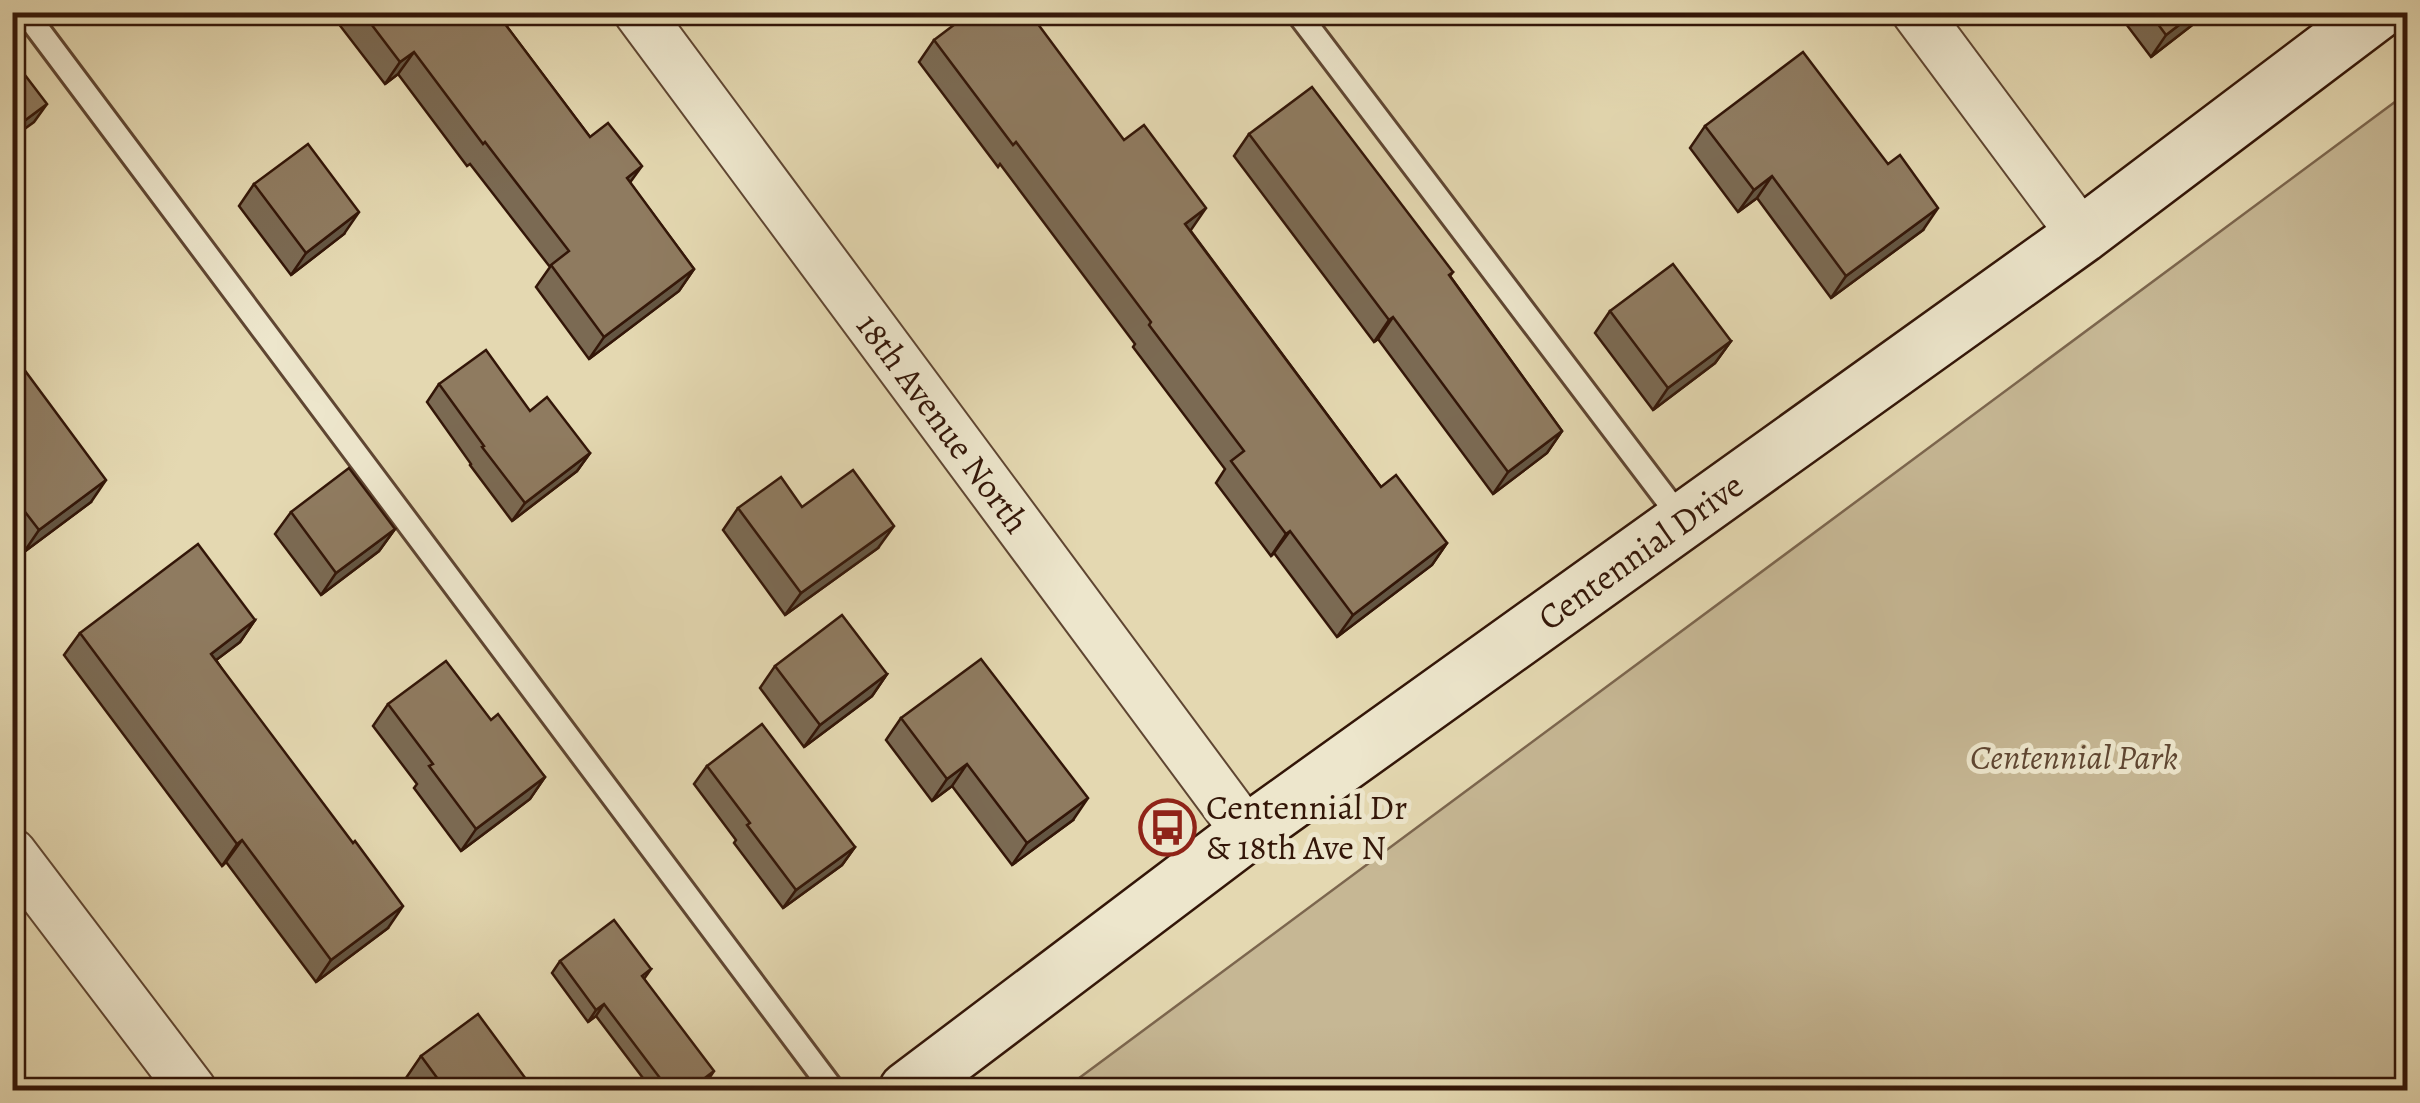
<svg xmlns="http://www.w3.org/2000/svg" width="2420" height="1103" font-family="Alegreya,serif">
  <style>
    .green { fill: #c6b794; stroke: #7c664e; stroke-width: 2.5 }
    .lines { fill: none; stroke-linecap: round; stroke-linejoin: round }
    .lane-casing { stroke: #5f4632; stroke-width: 28 }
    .street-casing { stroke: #5f4632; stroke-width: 52 }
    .secondary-casing { stroke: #331608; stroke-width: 60 }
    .lane { stroke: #ede6cc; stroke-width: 22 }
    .street { stroke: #ede6cc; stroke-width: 48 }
    .secondary { stroke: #ede6cc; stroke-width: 55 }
    .wall { fill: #7b6a53; stroke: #331608; stroke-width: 2.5 }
    .shaded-wall { fill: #645643; stroke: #331608; stroke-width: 2.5 }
    .building { fill: #8f7b60; stroke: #331608; stroke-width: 2.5 }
    .labels { text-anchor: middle; stroke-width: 10; stroke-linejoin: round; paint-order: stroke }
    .street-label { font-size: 35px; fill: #331608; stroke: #ede6cc }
    .park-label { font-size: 35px; font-style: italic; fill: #5f4632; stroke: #ede6cc }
    .poi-label { font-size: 35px; fill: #331608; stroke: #ede6cc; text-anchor: start }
  </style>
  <rect width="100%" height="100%" fill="#e4d8b1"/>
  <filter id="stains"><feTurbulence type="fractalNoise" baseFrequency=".002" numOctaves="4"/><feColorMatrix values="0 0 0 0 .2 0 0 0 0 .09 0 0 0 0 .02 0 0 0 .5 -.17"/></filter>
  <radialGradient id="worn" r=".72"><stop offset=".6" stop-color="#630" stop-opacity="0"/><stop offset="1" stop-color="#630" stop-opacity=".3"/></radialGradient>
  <!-- green -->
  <path class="green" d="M 2407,93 L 2407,1090 L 1063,1090 Z"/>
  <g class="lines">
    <defs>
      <g id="lane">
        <path d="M 25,12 L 833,1090"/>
        <path d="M 1297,12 L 1683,521"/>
      </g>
      <g id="street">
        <path id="s1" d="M 638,12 L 1247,833"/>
        <path d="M 1916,12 L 2082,235"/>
        <path d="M 12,853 L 192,1090"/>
      </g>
      <g id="secondary">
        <path id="s2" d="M 907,1090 L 1247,833 L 2082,235 L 2377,12"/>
      </g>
    </defs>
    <!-- lane casing -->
    <use href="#lane" class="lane-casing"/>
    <!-- street casing -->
    <use href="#street" class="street-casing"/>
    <!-- secondary casing -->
    <use href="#secondary" class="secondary-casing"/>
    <!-- lane -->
    <use href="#lane" class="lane"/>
    <!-- street -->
    <use href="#street" class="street"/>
    <!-- secondary -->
    <use href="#secondary" class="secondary"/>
  </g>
  <!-- wall -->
  <g class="wall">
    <path d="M 345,12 L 496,12 L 590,137 L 630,183 L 694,269 L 679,291 L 589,359 L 536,287 L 550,267 L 470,164 L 467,166 L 398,74 L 385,84 L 338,23 Z"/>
    <path d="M 1588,12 L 1610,12 L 1596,23 Z"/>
    <path d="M 2117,12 L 2209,12 L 2151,57 Z"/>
    <path d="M 934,40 L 1190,230 L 1381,487 L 1447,543 L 1432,565 L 1337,637 L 1274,553 L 1271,556 L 1216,483 L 1225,469 L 1133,347 L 1135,344 L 1000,164 L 998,167 L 919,62 Z"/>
    <path d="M 1705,126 L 1923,230 L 1831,298 L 1757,198 L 1738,212 L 1690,148 Z"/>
    <path d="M 1249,134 L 1453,272 L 1450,276 L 1562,431 L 1547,453 L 1493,494 L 1378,339 L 1374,342 L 1234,156 Z"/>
    <path d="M 254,184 L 344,234 L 291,275 L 239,206 Z"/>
    <path d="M 1610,311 L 1731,341 L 1715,363 L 1653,410 L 1595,333 Z"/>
    <path d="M 12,359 L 91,502 L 24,552 L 12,537 Z"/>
    <path d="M 439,384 L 530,411 L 590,453 L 577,471 L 512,521 L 470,465 L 471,464 L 427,402 Z"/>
    <path d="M 802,507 L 878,548 L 785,615 L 723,530 L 738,508 Z"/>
    <path d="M 291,512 L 395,529 L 379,551 L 321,595 L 275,534 Z"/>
    <path d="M 255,620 L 240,642 L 216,660 L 388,928 L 316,982 L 226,862 L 222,866 L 64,655 L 80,633 Z"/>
    <path d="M 775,666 L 887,674 L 872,696 L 804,747 L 760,688 Z"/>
    <path d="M 388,704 L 491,720 L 545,777 L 530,799 L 461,851 L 414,788 L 417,784 L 373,726 Z"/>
    <path d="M 901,718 L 1073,820 L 1012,865 L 952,786 L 932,801 L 886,740 Z"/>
    <path d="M 707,766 L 855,847 L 842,865 L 783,908 L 734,843 L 736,840 L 694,784 Z"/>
    <path d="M 560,961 L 651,969 L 644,979 L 706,1083 L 696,1090 L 652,1090 L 596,1016 L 588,1022 L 552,973 Z"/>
    <path d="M 421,1056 L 534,1090 L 415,1090 L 406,1078 Z"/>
  </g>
  <!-- shaded-wall -->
  <g class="shaded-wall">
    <path d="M 1604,12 L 1610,12 L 1596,23 Z"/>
    <path d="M 2196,12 L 2209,12 L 2151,57 L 2166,35 Z"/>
    <path d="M 414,52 L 398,74 L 385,84 L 400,62 Z"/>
    <path d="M 47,104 L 34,122 L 12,138 L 12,130 Z"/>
    <path d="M 642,166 L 626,188 L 627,178 Z"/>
    <path d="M 1772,176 L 1757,198 L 1738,212 L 1754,190 Z"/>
    <path d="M 1206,208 L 1191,230 L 1170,246 L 1185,224 Z"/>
    <path d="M 1938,208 L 1923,230 L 1831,298 L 1846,276 Z"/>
    <path d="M 359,212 L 344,234 L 291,275 L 306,253 Z"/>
    <path d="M 694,269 L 679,291 L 589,359 L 604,337 Z"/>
    <path d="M 1393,317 L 1378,339 L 1374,342 L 1389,320 Z"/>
    <path d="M 1731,341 L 1715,363 L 1653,410 L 1668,388 Z"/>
    <path d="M 1562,431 L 1547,453 L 1493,494 L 1508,472 Z"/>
    <path d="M 590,453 L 577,471 L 512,521 L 525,503 Z"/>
    <path d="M 106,480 L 91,502 L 24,552 L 39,530 Z"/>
    <path d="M 894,526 L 878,548 L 785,615 L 801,593 Z"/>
    <path d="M 395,529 L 379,551 L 321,595 L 336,573 Z"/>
    <path d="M 1290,531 L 1274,553 L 1271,556 L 1286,534 Z"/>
    <path d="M 1447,543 L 1432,565 L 1337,637 L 1353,615 Z"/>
    <path d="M 255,620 L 240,642 L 195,676 L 211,654 Z"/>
    <path d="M 887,674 L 872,696 L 804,747 L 820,725 Z"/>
    <path d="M 967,764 L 952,786 L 932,801 L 947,779 Z"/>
    <path d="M 545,777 L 530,799 L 461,851 L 476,829 Z"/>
    <path d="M 1088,798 L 1073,820 L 1012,865 L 1027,843 Z"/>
    <path d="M 242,840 L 226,862 L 222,866 L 237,844 Z"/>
    <path d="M 855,847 L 842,865 L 783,908 L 796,890 Z"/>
    <path d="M 403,906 L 388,928 L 316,982 L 331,960 Z"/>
    <path d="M 604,1004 L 596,1016 L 588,1022 L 596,1010 Z"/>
    <path d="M 714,1071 L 706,1083 L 696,1090 L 689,1090 Z"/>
  </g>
  <!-- building -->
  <g class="building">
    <path d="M 362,12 L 496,12 L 590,137 L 608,123 L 642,166 L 627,178 L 694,269 L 604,337 L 551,265 L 569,251 L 485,142 L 483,144 L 414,52 L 400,62 Z"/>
    <path d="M 971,12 L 1029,12 L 1124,140 L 1144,125 L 1206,208 L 1185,224 L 1381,487 L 1396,475 L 1447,543 L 1353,615 L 1290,531 L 1286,534 L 1231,461 L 1244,451 L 1149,325 L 1151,322 L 1016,142 L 1013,145 L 934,40 Z"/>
    <path d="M 2149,12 L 2196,12 L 2166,35 Z"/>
    <path d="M 1803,52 L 1888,164 L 1900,155 L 1938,208 L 1846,276 L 1772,176 L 1754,190 L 1705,126 Z"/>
    <path d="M 12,58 L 47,104 L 12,130 Z"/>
    <path d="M 1312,87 L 1453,272 L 1449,275 L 1562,431 L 1508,472 L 1393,317 L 1389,320 L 1249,134 Z"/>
    <path d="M 308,144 L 359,212 L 306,253 L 254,184 Z"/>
    <path d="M 1673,264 L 1731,341 L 1668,388 L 1610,311 Z"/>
    <path d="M 486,350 L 530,411 L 547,397 L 590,453 L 525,503 L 482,447 L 484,446 L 439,384 Z"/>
    <path d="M 12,359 L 21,370 L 23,368 L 106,480 L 39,530 L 12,495 Z"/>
    <path d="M 349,468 L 395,529 L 336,573 L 291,512 Z"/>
    <path d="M 853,470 L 894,526 L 801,593 L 738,508 L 781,477 L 802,507 Z"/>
    <path d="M 198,544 L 255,620 L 211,654 L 353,843 L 355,841 L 403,906 L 331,960 L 242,840 L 237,844 L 80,633 Z"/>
    <path d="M 842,615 L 887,674 L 820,725 L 775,666 Z"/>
    <path d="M 981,659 L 1088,798 L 1027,843 L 967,764 L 947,779 L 901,718 Z"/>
    <path d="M 446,661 L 491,720 L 498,714 L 545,777 L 476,829 L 429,766 L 433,764 L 388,704 Z"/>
    <path d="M 762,724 L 855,847 L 796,890 L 747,825 L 750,823 L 707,766 Z"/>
    <path d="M 614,920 L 651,969 L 642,976 L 714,1071 L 689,1090 L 669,1090 L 604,1004 L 596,1010 L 560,961 Z"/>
    <path d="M 478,1014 L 534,1090 L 446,1090 L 421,1056 Z"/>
  </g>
  <!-- icons -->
  <defs>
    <symbol id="bus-ring" viewBox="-11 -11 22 22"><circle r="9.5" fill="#ede6cc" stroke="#8f2418" stroke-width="1.5"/><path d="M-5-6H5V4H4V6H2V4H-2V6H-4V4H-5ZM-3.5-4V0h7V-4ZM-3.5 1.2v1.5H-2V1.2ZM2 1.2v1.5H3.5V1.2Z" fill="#8f2418"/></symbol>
  </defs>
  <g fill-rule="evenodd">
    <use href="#bus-ring" x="1136" y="796" width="63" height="63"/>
  </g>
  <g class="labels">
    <!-- street labels -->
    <g class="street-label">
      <text dy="12" stroke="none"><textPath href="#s1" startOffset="512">18th Avenue North</textPath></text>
      <text dy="12" stroke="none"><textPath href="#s2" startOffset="910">Centennial Drive</textPath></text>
    </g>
    <!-- park labels -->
    <g class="park-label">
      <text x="2074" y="769">Centennial Park</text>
    </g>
    <!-- poi labels -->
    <g class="poi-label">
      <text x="1206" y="819">Centennial Dr<tspan x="1206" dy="40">&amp; 18th Ave N</tspan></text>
    </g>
  </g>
  <!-- margin -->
  <rect width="2420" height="1103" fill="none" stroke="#e4d8b1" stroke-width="50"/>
  <rect x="15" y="15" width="2390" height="1073" fill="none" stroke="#331608" stroke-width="5"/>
  <rect x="25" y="25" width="2370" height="1053" fill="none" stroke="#331608" stroke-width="2.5"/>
  <rect width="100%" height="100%" filter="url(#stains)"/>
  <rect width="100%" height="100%" fill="url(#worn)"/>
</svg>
